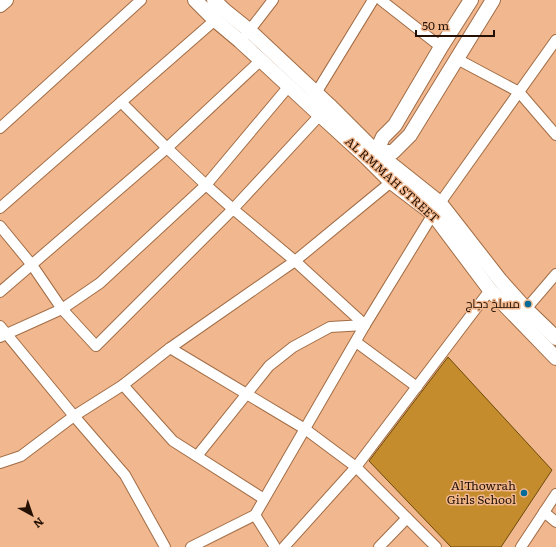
<svg xmlns="http://www.w3.org/2000/svg" width="556" height="547" font-family="Literata,Cairo,serif">
  <style>
    .building { fill: #c48c2c; stroke: #6c4a0b }
    .lines { fill: none; stroke-linecap: round; stroke-linejoin: round }
    .street-casing { stroke: #a16d46; stroke-width: 12 }
    .secondary-casing { stroke: #a16d46; stroke-width: 16 }
    .street { stroke: #fff; stroke-width: 10 }
    .secondary { stroke: #fff; stroke-width: 14 }
    .poi-dot { fill: #026c99; stroke: #f1b78e; stroke-width: 1.5 }
    .labels { text-anchor: middle; stroke-width: 3; stroke-linejoin: round; paint-order: stroke }
    .street-label { font-size: 12px; fill: #251103; stroke: #f1b78e }
    .poi-label { font-size: 12px; fill: #251103; stroke: #f1b78e; text-anchor: end }
  </style>
  <rect width="100%" height="100%" fill="#f1b78e"/>
  <!-- building -->
  <path class="building" d="M 448,357 L 552,470 L 501,547 L 451,547 L 369,461 Z"/>
  <g class="lines">
    <defs>
      <g id="street">
        <path d="M 381,0 L 441,47"/>
        <path d="M 246,35 L 273,0"/>
        <path d="M 457,59 L 519,92 L 556,135"/>
        <path d="M 313,98 L 373,0"/>
        <path d="M 121,102 L 167,148 L 206,185 L 233,209 L 295,261 L 365,325"/>
        <path d="M 0,128 L 141,0"/>
        <path d="M 440,203 L 556,40"/>
        <path d="M 0,208 L 215,20"/>
        <path d="M 0,226 L 32,265 L 62,309 L 96,346 L 233,209 L 320,115"/>
        <path d="M 0,292 L 167,148 L 261,60"/>
        <path d="M 526,309 L 556,274"/>
        <path d="M 0,326 L 74,416 L 125,475 L 165,547"/>
        <path d="M 0,337 L 62,309 L 100,283 L 206,185 L 289,86"/>
        <path d="M 356,342 L 417,387"/>
        <path d="M 170,348 L 305,429 L 356,467 L 436,547"/>
        <path d="M 123,385 L 173,441 L 264,499"/>
        <path d="M 197,456 L 269,366 L 293,347 L 330,327 L 365,325"/>
        <path d="M 0,463 L 21,456 L 74,416 L 123,385 L 170,348 L 295,261 L 391,182"/>
        <path d="M 544,512 L 556,522"/>
        <path d="M 255,515 L 275,547"/>
        <path d="M 191,547 L 255,515 L 365,325 L 433,214"/>
        <path d="M 284,547 L 356,467 L 490,290"/>
        <path d="M 379,547 L 407,518"/>
        <path d="M 521,547 L 556,494"/>
      </g>
      <g id="secondary">
        <path d="M 195,0 L 215,20 L 240,41 L 320,115 L 366,157 L 391,182 L 433,214 L 490,290 L 556,358"/>
        <path d="M 214,0 L 224,10 L 250,31 L 329,105 L 376,152 L 440,203 L 500,280 L 526,309 L 556,338"/>
        <path d="M 0,5 L 6,0"/>
        <path d="M 376,152 L 383,137 L 395,125 L 441,47 L 471,0"/>
        <path d="M 373,154 L 376,152 L 393,152 L 410,135 L 493,0"/>
      </g>
    </defs>
    <!-- street casing -->
    <use href="#street" class="street-casing"/>
    <!-- secondary casing -->
    <use href="#secondary" class="secondary-casing"/>
    <!-- street -->
    <use href="#street" class="street"/>
    <!-- secondary -->
    <use href="#secondary" class="secondary"/>
  </g>
  <!-- markers -->
  <g class="poi-dot">
    <circle cx="528" cy="304" r="4"/>
    <circle cx="524" cy="493" r="4"/>
  </g>
  <g class="labels">
    <!-- street labels -->
    <g class="street-label">
      <text transform="translate(392 180) rotate(42)" y="4">AL RMMAH STREET</text>
    </g>
    <!-- poi labels -->
    <g class="poi-label">
      <text x="520" y="308">مسلخ دجاج</text>
      <text x="516" y="490">AlThowrah<tspan x="516" dy="14">Girls School</tspan></text>
    </g>
  </g>
  <!-- north arrow -->
  <g transform="translate(32 515) rotate(140)" stroke="#f1b78e" stroke-width="3" paint-order="stroke">
  <path d="M0-3L7 15L0 10L-7 15Z" fill="#251103"/>
  <text y="-6" font-size="11" font-weight="bold" text-anchor="middle" fill="#251103">N</text>
  </g>
  <!-- scale -->
  <path d="M416 30v6h78v-6" fill="none" stroke="#251103" stroke-width="2"/>
  <text x="422" y="30" font-size="12" fill="#251103" stroke="#f1b78e" stroke-width="3" paint-order="stroke">50 m</text>
</svg>
